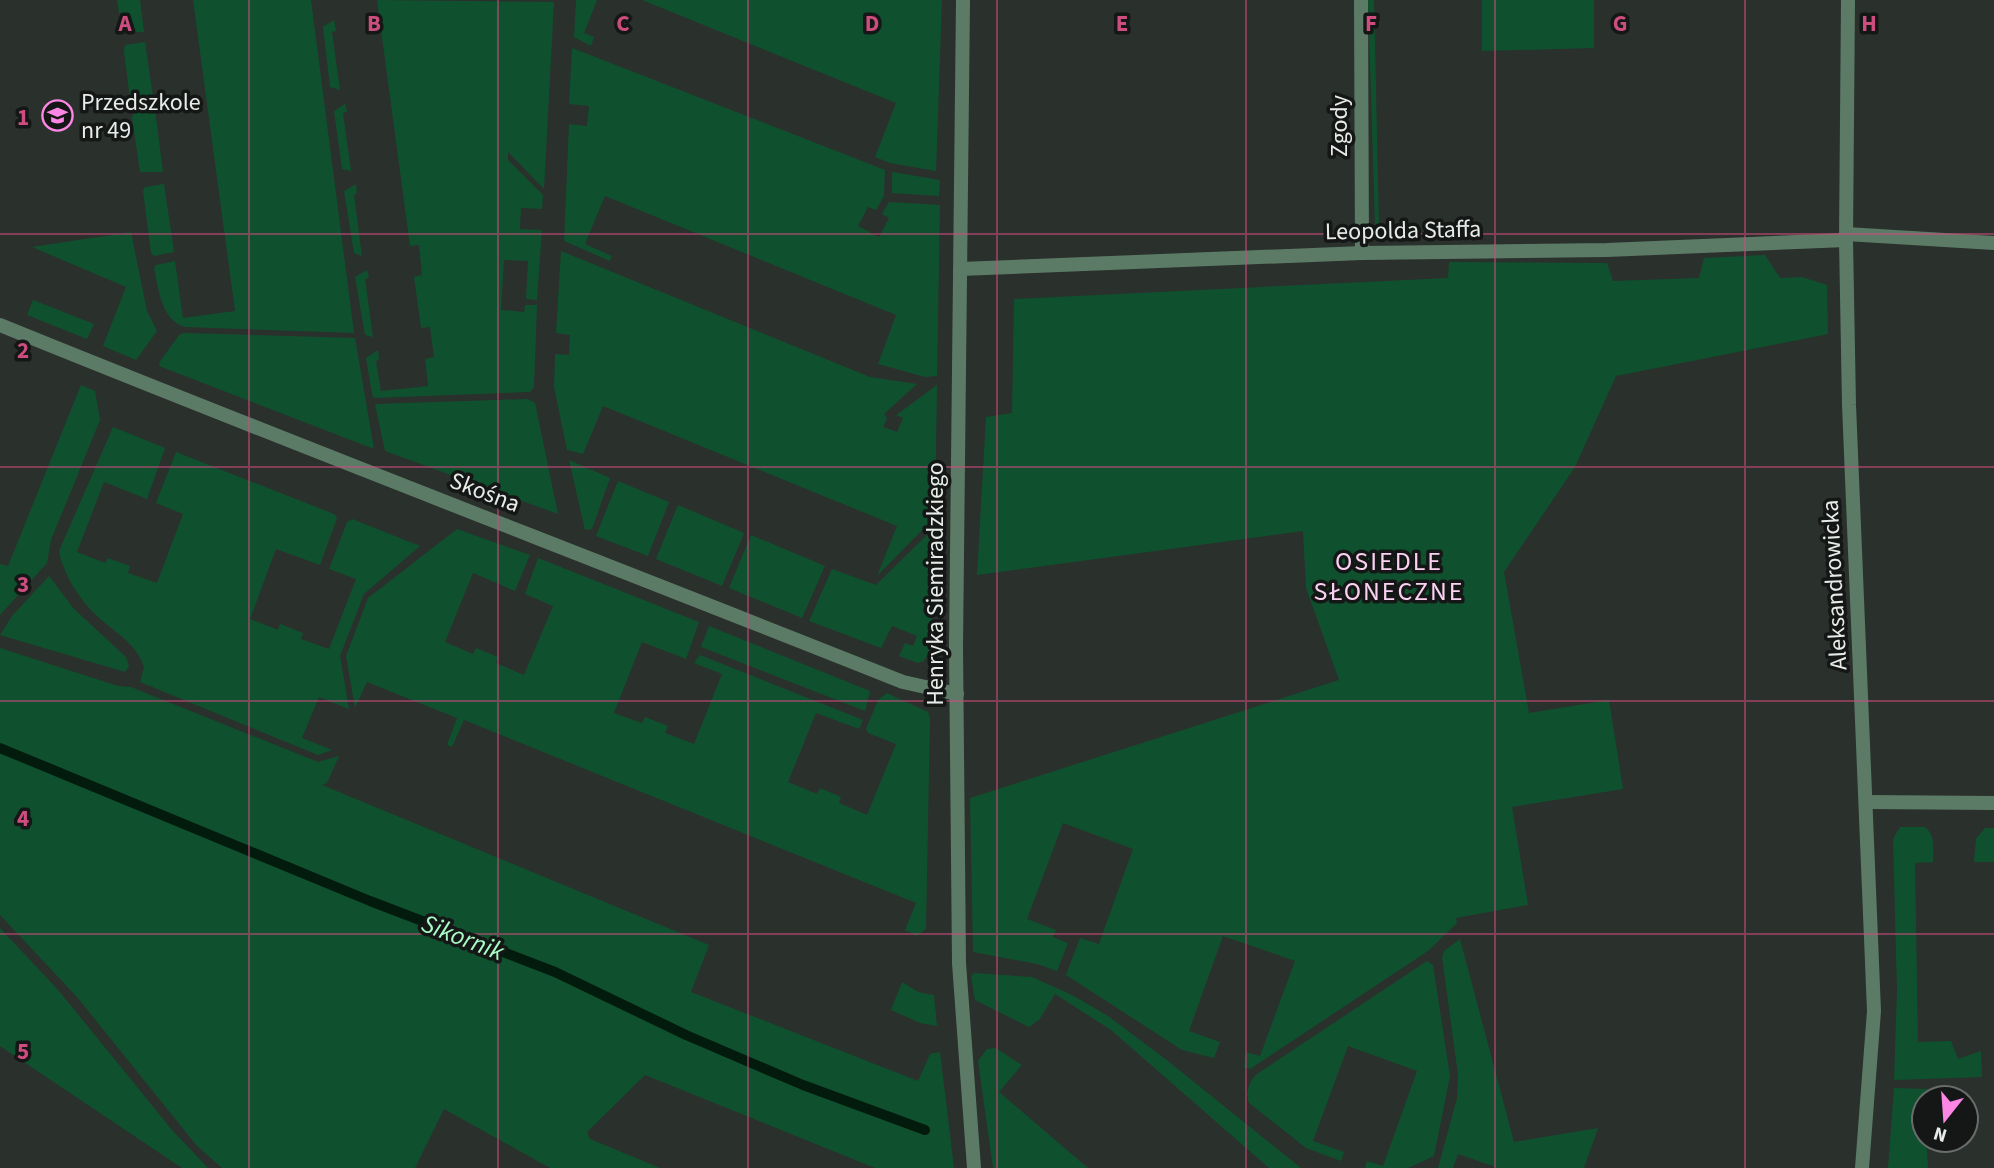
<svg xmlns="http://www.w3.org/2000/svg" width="1994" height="1168" font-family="'Source Sans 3',sans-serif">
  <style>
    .green { fill: #0f512f }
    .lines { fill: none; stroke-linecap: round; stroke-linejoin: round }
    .stream { stroke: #031b0d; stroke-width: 10 }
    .street { stroke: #5c7b66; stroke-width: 14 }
    .grid { fill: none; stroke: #cc4d7e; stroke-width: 2; stroke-opacity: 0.55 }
    .labels { text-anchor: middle; stroke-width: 7; stroke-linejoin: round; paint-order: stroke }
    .poi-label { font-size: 24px; fill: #e8ece9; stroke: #141715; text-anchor: start }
    .street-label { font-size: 24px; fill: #e8ece9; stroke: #141715 }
    .neighbourhood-label { font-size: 26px; letter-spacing: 2px; fill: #fbd2f1; stroke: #141715 }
    .water-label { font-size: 26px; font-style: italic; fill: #a8fbc5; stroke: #141715 }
    .grid-label { font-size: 23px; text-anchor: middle; font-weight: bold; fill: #cc4d7e; stroke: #141715; stroke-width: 7; stroke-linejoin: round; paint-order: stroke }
  </style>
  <rect width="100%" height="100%" fill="#2a302c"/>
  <!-- green -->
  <g class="green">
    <path d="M 117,0 L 140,0 L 144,32 L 122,33 Z"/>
    <path d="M 193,0 L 311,0 L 354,333 L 185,327 C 161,320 159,290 154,269 L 156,265 L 175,261 L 183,318 L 235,311 Z"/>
    <path d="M 377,0 L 554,2 L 544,189 L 508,152 L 508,160 L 543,195 L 542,209 L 521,208 L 520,229 L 542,230 L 537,300 L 526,299 L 528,261 L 504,260 L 501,310 L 524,312 L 525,305 L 537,305 L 534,387 L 530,392 L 374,398 L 372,394 L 366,358 L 378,350 L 379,360 L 376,361 L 381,391 L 428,386 L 425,359 L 434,357 L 430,327 L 421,328 L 414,277 L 422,275 L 419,245 L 410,246 Z"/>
    <path d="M 576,0 L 597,0 L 584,33 L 594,37 L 591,46 L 574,37 Z"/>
    <path d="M 642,0 L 942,0 L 936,171 L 890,163 L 875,157 L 896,103 Z"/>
    <path d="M 1368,0 L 1374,0 L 1379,229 L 1375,226 Z"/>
    <path d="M 1482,0 L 1594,0 L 1594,48 L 1482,51 Z"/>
    <path d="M 334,20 L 336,31 L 332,32 L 340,90 L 330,87 L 323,27 Z"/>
    <path d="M 145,42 L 153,97 L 130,99 L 124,51 L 125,45 Z"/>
    <path d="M 572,48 L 885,170 L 884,196 L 876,210 L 868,207 L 858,226 L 879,237 L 889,218 L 882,214 L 889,202 L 940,205 L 937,376 L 925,377 L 878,364 L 896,315 L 605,196 L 585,244 L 612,256 L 610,261 L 564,241 L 569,124 L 587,126 L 589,106 L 569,104 Z"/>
    <path d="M 345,104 L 347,112 L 343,113 L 351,171 L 342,169 L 334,111 Z"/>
    <path d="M 155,110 L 163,172 L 140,172 L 132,117 L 134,113 Z"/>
    <path d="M 892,172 L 940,180 L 939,196 L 892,193 Z"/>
    <path d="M 164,184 L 174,252 L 154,256 L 151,253 L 143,191 L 145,187 Z"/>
    <path d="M 356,184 L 357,193 L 354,195 L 362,256 L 354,253 L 344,191 Z"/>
    <path d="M 131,232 L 147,311 L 157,331 L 136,360 L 103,346 L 126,287 L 32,247 Z"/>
    <path d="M 561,251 L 870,377 L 917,384 L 884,414 L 887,418 L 883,427 L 897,432 L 903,418 L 896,415 L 937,385 L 935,517 L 877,576 L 897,526 L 603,406 L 583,454 L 567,450 L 554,387 L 555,354 L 569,355 L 570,335 L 556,333 Z"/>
    <path d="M 1765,255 L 1780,278 L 1802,277 L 1827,285 L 1828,334 L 1616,376 L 1575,467 L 1504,572 L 1529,713 L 1609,700 L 1623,789 L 1512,807 L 1528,905 L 1456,918 L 1457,923 L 1428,951 L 1250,1069 L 1244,1067 L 1246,1052 L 1260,1056 L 1295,961 L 1223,936 L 1189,1031 L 1220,1042 L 1214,1058 L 1182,1050 L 1066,975 L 1080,938 L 1099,944 L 1133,849 L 1063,823 L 1027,919 L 1056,930 L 1053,937 L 1068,943 L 1057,971 L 1037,964 L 973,952 L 970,798 L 1339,680 L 1306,588 L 1303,531 L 977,575 L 986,417 L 1012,413 L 1014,299 L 1448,278 L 1449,262 L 1607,263 L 1613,281 L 1699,278 L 1704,258 Z"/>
    <path d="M 367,270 L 369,278 L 365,279 L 373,337 L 365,335 L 355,277 Z"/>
    <path d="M 33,300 L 94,324 L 87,339 L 27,315 Z"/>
    <path d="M 185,333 L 355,338 L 374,449 L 159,366 L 160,361 L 180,334 Z"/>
    <path d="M 81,385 L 95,391 L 100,420 L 51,540 L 47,563 L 0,615 L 0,564 L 8,566 Z"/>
    <path d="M 528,399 L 535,403 L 558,514 L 385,451 L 375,404 Z"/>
    <path d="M 113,427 L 165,448 L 147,499 L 104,482 L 77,552 L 105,563 L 108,558 L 130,566 L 128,573 L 157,583 L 183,514 L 156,503 L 176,452 L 334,514 L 337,518 L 320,565 L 276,549 L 250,619 L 278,630 L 280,624 L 303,633 L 301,639 L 329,649 L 356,579 L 329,569 L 347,522 L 352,519 L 420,546 L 364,594 L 340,656 L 349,709 L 319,697 L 302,738 L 332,750 L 318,755 L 140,682 L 144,667 C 136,642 112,631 95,614 C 79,598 63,574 59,551 Z"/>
    <path d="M 569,460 L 610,478 L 592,529 L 585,530 Z"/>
    <path d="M 618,481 L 669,502 L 648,556 L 596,536 Z"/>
    <path d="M 678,505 L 744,533 L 722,586 L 656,559 Z"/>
    <path d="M 935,527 L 930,651 L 924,661 L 918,663 L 899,656 L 905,643 L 913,646 L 917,636 L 892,626 L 881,648 L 809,621 L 832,569 L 876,585 Z"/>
    <path d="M 457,529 L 530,555 L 515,591 L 473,573 L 445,642 L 473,654 L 476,648 L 498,657 L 496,663 L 524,675 L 553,606 L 525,594 L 538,558 L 699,622 L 686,659 L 642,642 L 614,713 L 642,723 L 645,717 L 668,726 L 665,733 L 694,744 L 722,674 L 694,663 L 700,655 L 863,720 L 859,729 L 816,713 L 788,782 L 817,794 L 820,788 L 841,797 L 839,803 L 867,815 L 896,744 L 868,733 L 866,729 L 878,700 L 887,693 L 928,712 L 930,718 L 926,929 L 917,936 L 905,930 L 916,903 L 464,720 L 452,747 L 447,745 L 457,718 L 367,682 L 355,708 L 346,656 L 368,598 Z"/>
    <path d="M 751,535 L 825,566 L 802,618 L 729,588 Z"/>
    <path d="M 49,576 L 74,609 L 126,657 L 129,666 L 125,672 L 0,635 L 12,616 Z"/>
    <path d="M 709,626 L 870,691 L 865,711 L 701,647 Z"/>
    <path d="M 0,648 L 118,686 L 131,687 L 318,762 L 339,756 L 327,783 L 322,785 L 709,945 L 691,992 L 918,1081 L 930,1054 L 940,1052 L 954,1168 L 875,1168 L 645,1075 L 587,1132 L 590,1139 L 660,1168 L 550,1168 L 444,1109 L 415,1168 L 222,1168 L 197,1146 L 77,997 L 0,915 Z"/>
    <path d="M 1900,827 L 1925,827 C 1936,836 1933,849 1933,862 L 1915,863 L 1918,1042 L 1951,1041 L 1958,1059 L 1981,1051 L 1982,1077 L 1894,1080 L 1897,991 L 1893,839 Z"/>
    <path d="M 1985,828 L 1994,828 L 1994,862 L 1974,862 L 1976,839 Z"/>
    <path d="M 0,928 L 59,991 L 172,1130 L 208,1168 L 182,1168 L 0,1046 Z"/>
    <path d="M 1460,939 L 1514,1142 L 1598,1128 L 1584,1168 L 1498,1168 L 1458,1154 L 1453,1168 L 1438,1168 L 1457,1098 L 1458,1075 L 1442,957 L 1444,951 Z"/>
    <path d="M 1427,961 L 1433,965 L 1450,1076 L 1434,1156 L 1408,1168 L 1365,1168 L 1367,1161 L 1383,1166 L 1417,1071 L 1348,1046 L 1313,1141 L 1344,1152 L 1341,1161 L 1306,1148 L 1249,1103 C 1245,1093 1249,1081 1257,1074 Z"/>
    <path d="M 974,973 L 1032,977 L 1072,995 L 1108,1016 L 1168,1061 L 1301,1168 L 1269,1168 L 1111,1030 L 1055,994 L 1039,1020 L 1029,1027 L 975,1000 L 971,976 Z"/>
    <path d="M 902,982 L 918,992 L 934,995 L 937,1026 L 920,1023 L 891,1010 Z"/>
    <path d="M 996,1048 L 1022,1065 L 999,1092 L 1088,1168 L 993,1168 L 978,1061 L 987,1049 Z"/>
    <path d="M 1894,1088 L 1928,1089 L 1928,1098 L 1924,1098 L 1928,1168 L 1888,1168 Z"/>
  </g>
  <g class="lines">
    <!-- stream -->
    <path class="stream" d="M 0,748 L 370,901 L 555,972 L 686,1035 L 803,1085 L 925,1130"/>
    <!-- street -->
    <g class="street">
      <path d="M 963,0 L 956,647 L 959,963 L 974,1168"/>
      <path d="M 1361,0 L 1362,253"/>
      <path d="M 1848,0 L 1846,240 L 1849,405 L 1874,1011 L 1862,1168"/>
      <path d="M 1846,234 L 1994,243"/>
      <path d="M 960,269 L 1362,253 L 1607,250 L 1846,240"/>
      <path d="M 0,325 C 300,447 602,562 903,682 L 957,694"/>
      <path d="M 1866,802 L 1994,803"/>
    </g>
  </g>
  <!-- grid -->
  <path class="grid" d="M 249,0 L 249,1168M 498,0 L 498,1168M 748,0 L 748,1168M 997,0 L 997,1168M 1246,0 L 1246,1168M 1495,0 L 1495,1168M 1745,0 L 1745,1168M 0,234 L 1994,234M 0,467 L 1994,467M 0,701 L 1994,701M 0,934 L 1994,934"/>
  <!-- icons -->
  <defs>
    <symbol id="school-ring" viewBox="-11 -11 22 22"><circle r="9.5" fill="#141715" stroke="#fc86e4" stroke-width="1.5"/><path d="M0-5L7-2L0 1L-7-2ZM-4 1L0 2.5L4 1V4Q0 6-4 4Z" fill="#fc86e4"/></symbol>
  </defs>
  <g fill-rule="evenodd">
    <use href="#school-ring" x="40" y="98" width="35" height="35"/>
  </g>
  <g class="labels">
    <!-- poi labels -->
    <g class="poi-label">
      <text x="81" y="110">Przedszkole<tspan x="81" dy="28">nr 49</tspan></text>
    </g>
    <!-- street labels -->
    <g class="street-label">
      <text transform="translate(1339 126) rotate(-90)" y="8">Zgody</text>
      <text transform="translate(1403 230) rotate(-1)" y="8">Leopolda Staffa</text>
      <text transform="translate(485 492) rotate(21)" y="8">Skośna</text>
      <text transform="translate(935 584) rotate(-90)" y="8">Henryka Siemiradzkiego</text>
      <text transform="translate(1834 585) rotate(-93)" y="8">Aleksandrowicka</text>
    </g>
    <!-- neighbourhood labels -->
    <g class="neighbourhood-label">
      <text x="1389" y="570">OSIEDLE<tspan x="1389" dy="30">SŁONECZNE</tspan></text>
    </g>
    <!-- water labels -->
    <g class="water-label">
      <text transform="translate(463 937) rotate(21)" y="9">Sikornik</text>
    </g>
  </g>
  <g class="grid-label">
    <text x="125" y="31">A</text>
    <text x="374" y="31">B</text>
    <text x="623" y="31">C</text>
    <text x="872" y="31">D</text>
    <text x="1122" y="31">E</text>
    <text x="1371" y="31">F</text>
    <text x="1620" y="31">G</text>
    <text x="1869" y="31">H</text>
    <text x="23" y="125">1</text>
    <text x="23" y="358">2</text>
    <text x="23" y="592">3</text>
    <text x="23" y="826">4</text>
    <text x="23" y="1059">5</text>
  </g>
  <!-- north arrow -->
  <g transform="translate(1945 1119) rotate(197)"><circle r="33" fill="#141715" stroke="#696c6a" stroke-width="2"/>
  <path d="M0-5L12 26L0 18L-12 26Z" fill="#fc86e4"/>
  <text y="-10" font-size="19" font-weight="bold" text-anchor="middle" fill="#e8ece9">N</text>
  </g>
</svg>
